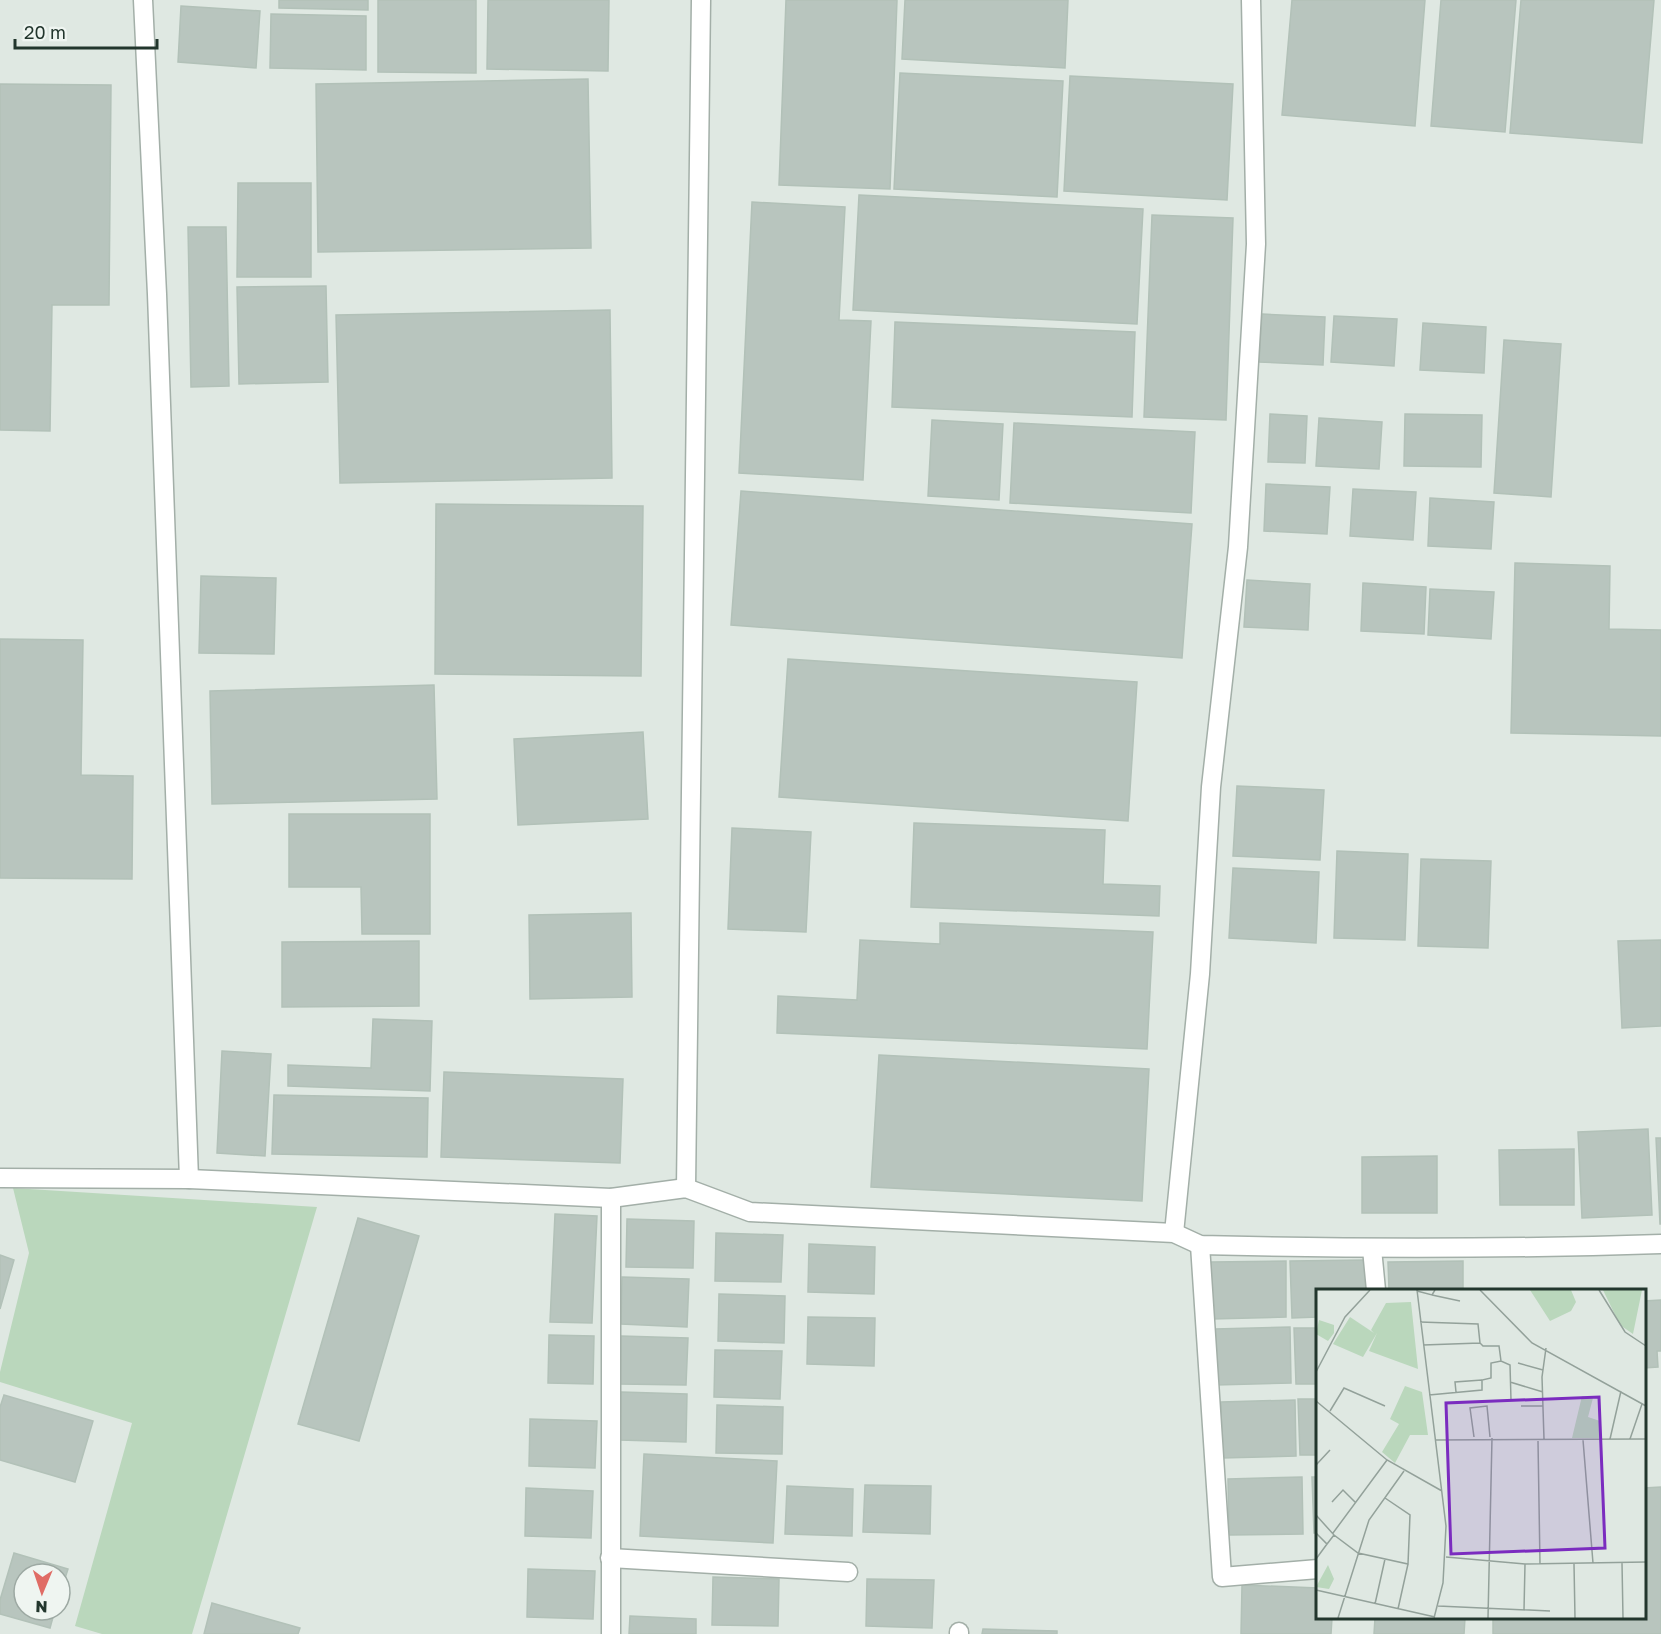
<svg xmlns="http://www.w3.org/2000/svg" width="1661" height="1634" font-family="'Golos Text',sans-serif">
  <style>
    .green { fill: #bad7bc }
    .building { fill: #b8c5be; stroke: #b2c1b8; stroke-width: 1.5 }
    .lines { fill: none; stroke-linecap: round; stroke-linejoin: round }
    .minor-casing { stroke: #a3afa8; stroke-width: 21 }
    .minor { stroke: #fff; stroke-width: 18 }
    .inset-road { fill: none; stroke: #93a19a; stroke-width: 1.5 }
    .view { fill: #7b2cbf; fill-opacity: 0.15; stroke: #7b2cbf; stroke-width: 3 }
    .inset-edge { fill: none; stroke: #22362d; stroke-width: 3 }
  </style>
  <rect width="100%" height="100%" fill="#dfe8e2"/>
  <!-- green -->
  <path class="green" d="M 13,1188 L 317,1207 L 192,1634 L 102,1634 L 75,1626 L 132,1423 L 0,1382 L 0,1372 L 29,1253 Z"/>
  <!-- building -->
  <g class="building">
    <path d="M 279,0 L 368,0 L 368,10 L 279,8 Z"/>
    <path d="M 378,0 L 476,0 L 476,73 L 378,72 Z"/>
    <path d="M 488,0 L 609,0 L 608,71 L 487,69 Z"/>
    <path d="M 786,0 L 897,0 L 890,189 L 779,185 Z"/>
    <path d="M 905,0 L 1068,0 L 1065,68 L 902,59 Z"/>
    <path d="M 1292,0 L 1425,0 L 1415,126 L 1282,115 Z"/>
    <path d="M 1441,0 L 1516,0 L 1505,132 L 1431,126 Z"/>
    <path d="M 1521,0 L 1654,0 L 1642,143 L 1510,133 Z"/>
    <path d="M 181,6 L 260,11 L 256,68 L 178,62 Z"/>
    <path d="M 271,14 L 366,16 L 366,70 L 270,68 Z"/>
    <path d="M 900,73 L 1063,81 L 1057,197 L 894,189 Z"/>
    <path d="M 1070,76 L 1233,84 L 1227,200 L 1064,191 Z"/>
    <path d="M 588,79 L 591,248 L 318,252 L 316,84 Z"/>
    <path d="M 0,84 L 111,85 L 109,305 L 52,305 L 50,431 L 0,430 Z"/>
    <path d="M 238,183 L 311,183 L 311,277 L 237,277 Z"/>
    <path d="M 859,195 L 1143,209 L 1137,324 L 853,310 Z"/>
    <path d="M 752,202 L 845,207 L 839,320 L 871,321 L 863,480 L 739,473 Z"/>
    <path d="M 1152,215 L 1233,218 L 1226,420 L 1144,417 Z"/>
    <path d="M 188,227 L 226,227 L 229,386 L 191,387 Z"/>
    <path d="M 326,286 L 328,382 L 239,384 L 237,287 Z"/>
    <path d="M 610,310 L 612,478 L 340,483 L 336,315 Z"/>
    <path d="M 1262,314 L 1325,317 L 1323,365 L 1259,362 Z"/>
    <path d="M 1334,316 L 1397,319 L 1394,366 L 1331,362 Z"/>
    <path d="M 895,322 L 1135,332 L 1132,417 L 892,407 Z"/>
    <path d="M 1423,323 L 1486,327 L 1484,373 L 1420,370 Z"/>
    <path d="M 1504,340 L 1561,344 L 1551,497 L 1494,493 Z"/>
    <path d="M 1270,414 L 1307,416 L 1305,463 L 1268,462 Z"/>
    <path d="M 1405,414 L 1482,415 L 1481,467 L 1404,466 Z"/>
    <path d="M 1319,418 L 1382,422 L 1379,469 L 1316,466 Z"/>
    <path d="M 932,420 L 1003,424 L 999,500 L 928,496 Z"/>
    <path d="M 1014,423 L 1195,432 L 1191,513 L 1010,503 Z"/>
    <path d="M 1266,484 L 1330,487 L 1327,534 L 1264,531 Z"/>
    <path d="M 1353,489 L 1416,492 L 1413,540 L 1350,536 Z"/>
    <path d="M 741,491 L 1192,524 L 1182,658 L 731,625 Z"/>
    <path d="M 1430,498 L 1494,502 L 1491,549 L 1428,546 Z"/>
    <path d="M 436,504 L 643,506 L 641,676 L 435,674 Z"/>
    <path d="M 1515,563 L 1610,566 L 1609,629 L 1661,630 L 1661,736 L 1511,733 Z"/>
    <path d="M 201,576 L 276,578 L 274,654 L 199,653 Z"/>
    <path d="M 1247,580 L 1310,584 L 1308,630 L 1244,627 Z"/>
    <path d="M 1363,583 L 1426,587 L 1424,634 L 1361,631 Z"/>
    <path d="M 1430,589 L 1494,592 L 1491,639 L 1428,635 Z"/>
    <path d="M 0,639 L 83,640 L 81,775 L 133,776 L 132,879 L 0,878 Z"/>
    <path d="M 788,659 L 1137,682 L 1128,821 L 779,797 Z"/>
    <path d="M 434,685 L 437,799 L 212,804 L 210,691 Z"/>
    <path d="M 643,732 L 648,819 L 518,825 L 514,739 Z"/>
    <path d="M 1237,786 L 1324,790 L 1320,860 L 1233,856 Z"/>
    <path d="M 289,814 L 430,814 L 430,934 L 362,934 L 361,887 L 289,887 Z"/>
    <path d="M 914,823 L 1105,830 L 1103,884 L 1160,886 L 1159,916 L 911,907 Z"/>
    <path d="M 732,828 L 811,832 L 806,932 L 728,929 Z"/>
    <path d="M 1337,851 L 1408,854 L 1405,940 L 1334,938 Z"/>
    <path d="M 1421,859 L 1491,861 L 1488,948 L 1418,946 Z"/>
    <path d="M 1233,868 L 1319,872 L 1316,943 L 1229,938 Z"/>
    <path d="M 631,913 L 632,997 L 530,999 L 529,915 Z"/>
    <path d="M 940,923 L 1153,932 L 1147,1049 L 777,1033 L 778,996 L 857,1000 L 860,940 L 940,944 Z"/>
    <path d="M 1661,940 L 1661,1026 L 1622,1028 L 1618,941 Z"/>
    <path d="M 419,941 L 419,1006 L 282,1007 L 282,942 Z"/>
    <path d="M 373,1019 L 432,1021 L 430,1091 L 288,1086 L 288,1065 L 371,1068 Z"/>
    <path d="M 222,1051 L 271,1054 L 265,1156 L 217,1153 Z"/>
    <path d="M 879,1055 L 1149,1069 L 1142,1201 L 871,1187 Z"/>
    <path d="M 444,1072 L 623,1079 L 620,1163 L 441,1157 Z"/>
    <path d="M 274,1095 L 428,1098 L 427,1157 L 272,1154 Z"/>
    <path d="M 1648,1129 L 1652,1215 L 1582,1218 L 1578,1132 Z"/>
    <path d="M 1656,1138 L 1661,1138 L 1661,1224 L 1660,1224 Z"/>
    <path d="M 1574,1149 L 1574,1205 L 1500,1205 L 1499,1150 Z"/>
    <path d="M 1437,1156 L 1437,1213 L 1362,1213 L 1362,1157 Z"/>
    <path d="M 555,1214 L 597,1216 L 592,1323 L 550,1322 Z"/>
    <path d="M 358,1218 L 419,1236 L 359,1441 L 298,1424 Z"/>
    <path d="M 627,1219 L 694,1221 L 693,1268 L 626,1267 Z"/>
    <path d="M 716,1233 L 783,1235 L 781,1282 L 715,1281 Z"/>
    <path d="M 809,1244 L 875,1247 L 874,1294 L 808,1292 Z"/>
    <path d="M 0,1255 L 14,1260 L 0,1309 Z"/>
    <path d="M 1365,1260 L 1366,1290 L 1318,1290 L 1318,1317 L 1292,1318 L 1290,1261 Z"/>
    <path d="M 1286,1261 L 1286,1317 L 1212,1319 L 1211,1262 Z"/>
    <path d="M 1463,1261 L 1463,1290 L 1389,1290 L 1388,1262 Z"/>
    <path d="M 622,1277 L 689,1279 L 687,1327 L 621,1324 Z"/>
    <path d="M 719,1294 L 785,1296 L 784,1343 L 718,1341 Z"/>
    <path d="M 1661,1300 L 1661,1351 L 1657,1351 L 1658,1367 L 1644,1368 L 1644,1301 Z"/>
    <path d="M 808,1317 L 875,1318 L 874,1366 L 807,1364 Z"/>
    <path d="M 1290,1327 L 1291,1383 L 1216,1385 L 1215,1329 Z"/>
    <path d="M 1294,1328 L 1318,1328 L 1318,1384 L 1296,1384 Z"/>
    <path d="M 549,1335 L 594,1336 L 593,1384 L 548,1383 Z"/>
    <path d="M 621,1336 L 688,1338 L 686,1385 L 620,1384 Z"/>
    <path d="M 715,1350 L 782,1351 L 780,1399 L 714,1397 Z"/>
    <path d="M 621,1392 L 687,1394 L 686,1442 L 620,1440 Z"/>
    <path d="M 4,1395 L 93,1421 L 75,1482 L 0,1460 L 0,1407 Z"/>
    <path d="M 1298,1399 L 1318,1399 L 1318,1455 L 1300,1455 Z"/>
    <path d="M 1295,1400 L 1296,1456 L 1222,1458 L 1221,1402 Z"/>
    <path d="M 717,1405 L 783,1407 L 782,1454 L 716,1453 Z"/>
    <path d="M 530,1419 L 597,1421 L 595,1468 L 529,1466 Z"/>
    <path d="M 644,1454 L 777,1461 L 773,1543 L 640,1536 Z"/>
    <path d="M 1302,1477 L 1303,1534 L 1229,1535 L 1228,1479 Z"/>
    <path d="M 1312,1477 L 1318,1477 L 1318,1533 L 1314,1533 Z"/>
    <path d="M 865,1485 L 931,1486 L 930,1534 L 863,1532 Z"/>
    <path d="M 787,1486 L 853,1489 L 852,1536 L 785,1534 Z"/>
    <path d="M 1661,1487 L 1661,1634 L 1493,1634 L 1493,1618 L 1644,1618 L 1644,1488 Z"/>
    <path d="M 526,1488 L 593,1491 L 591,1538 L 525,1536 Z"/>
    <path d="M 14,1553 L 68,1569 L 60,1594 L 60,1574 L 24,1574 L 24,1610 L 55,1610 L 50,1628 L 0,1614 L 0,1600 Z"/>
    <path d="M 528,1569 L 595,1571 L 593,1619 L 527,1617 Z"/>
    <path d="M 713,1577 L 779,1579 L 778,1626 L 712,1625 Z"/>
    <path d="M 867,1579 L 934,1580 L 932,1628 L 866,1626 Z"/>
    <path d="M 1242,1585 L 1318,1588 L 1318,1618 L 1332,1618 L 1331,1634 L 1241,1634 Z"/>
    <path d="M 212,1603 L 300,1628 L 298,1634 L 204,1634 Z"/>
    <path d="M 630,1616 L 696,1619 L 696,1634 L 629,1634 Z"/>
    <path d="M 1375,1618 L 1465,1618 L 1464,1634 L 1374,1634 Z"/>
    <path d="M 983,1629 L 1057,1631 L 1057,1634 L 982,1634 Z"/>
  </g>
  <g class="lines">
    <defs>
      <g id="minor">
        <path d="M 143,0 L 157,294 L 189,1179"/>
        <path d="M 0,1178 L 189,1179 L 611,1198 L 686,1188 L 750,1212 L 1174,1233 L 1200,1245 C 1354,1249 1507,1249 1661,1244"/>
        <path d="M 686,1188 L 701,0"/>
        <path d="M 611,1198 L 611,1634"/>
        <path d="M 1174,1233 L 1200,974 L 1211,787 L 1238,547 L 1256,244 L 1251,0"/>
        <path d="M 1200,1245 L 1222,1577 L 1318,1569"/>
        <path d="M 1372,1249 L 1376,1290"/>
        <path d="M 610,1558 L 848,1572"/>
        <path d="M 959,1634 L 959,1632"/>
      </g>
    </defs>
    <!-- minor casing -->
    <use href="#minor" class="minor-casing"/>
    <!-- minor -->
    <use href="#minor" class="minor"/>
  </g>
  <!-- overview -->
  <g transform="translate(1316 1289)">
    <rect width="330" height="330" fill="#dfe8e2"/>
    <path d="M 214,1 L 255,1 L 260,13 L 255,22 L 234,32 ZM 287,1 L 326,1 L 317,45 L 304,36 ZM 95,13 L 102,80 L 53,62 L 61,44 L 47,68 L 17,55 L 34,28 L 58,44 L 55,41 L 70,14 ZM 3,31 L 18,36 L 18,44 L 12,52 L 0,45 ZM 89,97 L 106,103 L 112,146 L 94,146 L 79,174 L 66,163 L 83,135 L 74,130 ZM 266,107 L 277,109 L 272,128 L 284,132 L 284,149 L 256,149 ZM 12,276 L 18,290 L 13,300 L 0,298 Z" fill="#bad7bc"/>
    <path class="inset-road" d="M 101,1 L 130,237 L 127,294 L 118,329M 164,1 L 216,54 L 330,117M 283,1 L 309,43 L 330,57M 101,2 L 116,6 L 119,1M 116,6 L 144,12M 104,33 L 162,35 L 164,54 L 167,57 L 183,57 L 185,72M 107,56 L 164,54M 202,74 L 227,81M 0,83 L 29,28 L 54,1M 194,93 L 227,103M 140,103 L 139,93 L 166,91M 113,106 L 166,101 L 166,91 L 175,89 L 175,74 L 185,72 L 194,76 L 195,111M 0,112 L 71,171 L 126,202M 205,117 L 227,117M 14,122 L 28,99 L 69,117M 158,148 L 154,119 L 171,117 L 174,148M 228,150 L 226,88 L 230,59M 294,150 L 305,102M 314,150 L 326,115M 119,151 L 330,150M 267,151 L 277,274M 222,152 L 224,275M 0,176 L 14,161M 16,213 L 27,201 L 39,213M 0,226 L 18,246 L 42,264 L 92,275 L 94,226 L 69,209M 0,244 L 11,255 L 18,246M 17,244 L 71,171M 130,268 L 209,275 L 330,273M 0,270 L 11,255M 306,274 L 307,329M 258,275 L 259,329M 0,301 L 119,328M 59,315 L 69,270M 122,317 L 234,322M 82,320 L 92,275M 208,321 L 209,275M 22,329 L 53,231 L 88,182M 172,329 L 176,149"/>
    <path class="view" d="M 283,108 L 289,259 L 135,265 L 130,114 Z"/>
    <rect width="330" height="330" class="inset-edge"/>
  </g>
  <!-- north arrow -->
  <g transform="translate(42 1592) rotate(182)"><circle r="28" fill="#eff5f1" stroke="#9da9a3" stroke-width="1.5"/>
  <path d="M0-4.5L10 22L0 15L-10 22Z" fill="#e06c65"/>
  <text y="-9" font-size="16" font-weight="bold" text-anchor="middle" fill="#22362d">N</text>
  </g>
  <!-- scale -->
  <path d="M15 39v9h142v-9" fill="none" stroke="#22362d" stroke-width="3"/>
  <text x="24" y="39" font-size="18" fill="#22362d" stroke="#eff5f1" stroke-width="4.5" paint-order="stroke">20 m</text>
</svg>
